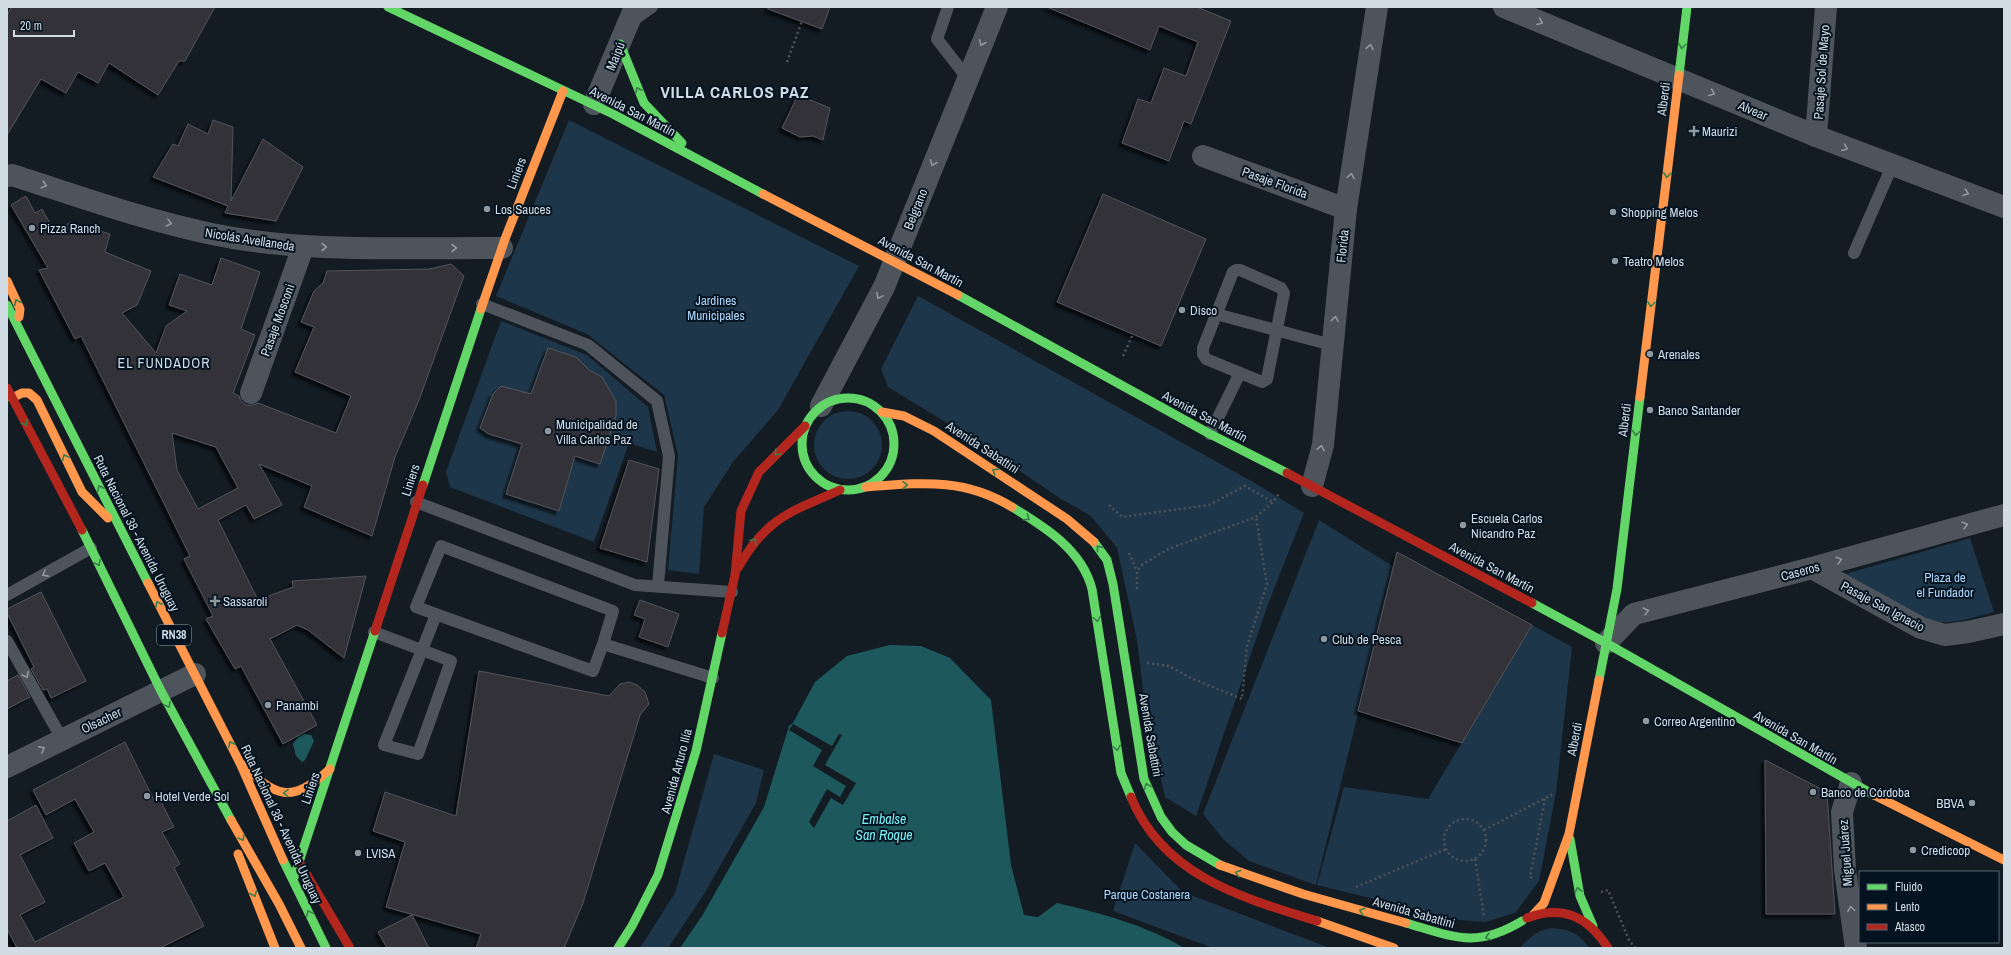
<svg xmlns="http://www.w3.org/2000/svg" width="2011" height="955" font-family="'Archivo Narrow',sans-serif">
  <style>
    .green { fill: #1e3649 }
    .water { fill: #1d595c }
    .pier { fill: #131c23 }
    .building { fill: #313338; stroke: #52545a; fill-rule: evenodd; filter: url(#shadow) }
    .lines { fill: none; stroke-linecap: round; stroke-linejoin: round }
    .path { stroke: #4e535a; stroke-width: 2.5; stroke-dasharray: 2 3; stroke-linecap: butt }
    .lane { stroke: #4e545b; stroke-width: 12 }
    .street { stroke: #4e545b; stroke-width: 22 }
    .fast { stroke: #63d668; stroke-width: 9 }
    .slow { stroke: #ff974d; stroke-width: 9 }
    .jam { stroke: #b3261e; stroke-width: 9 }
    .oneway { stroke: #9098a0 }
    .oneway2 { stroke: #397e48 }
    .poi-dot { fill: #8e99a0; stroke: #051320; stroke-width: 1.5 }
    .labels { text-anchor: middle; stroke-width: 4; stroke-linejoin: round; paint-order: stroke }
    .shield { fill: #051320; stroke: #94a0a9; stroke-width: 1 }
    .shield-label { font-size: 12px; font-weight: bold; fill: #d1dce4 }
    .street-label { font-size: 13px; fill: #d1dce4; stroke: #051320 }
    .poi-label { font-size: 13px; fill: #d1dce4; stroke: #051320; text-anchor: start }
    .park-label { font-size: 13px; fill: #aed8fc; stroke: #051320 }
    .neighbourhood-label { font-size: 14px; letter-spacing: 1px; fill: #d1dce4; stroke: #051320 }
    .water-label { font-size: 14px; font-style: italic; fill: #77f3f8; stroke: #051320 }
    .district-label { font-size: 17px; font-weight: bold; letter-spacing: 1px; fill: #d1dce4; stroke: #051320 }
  </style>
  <defs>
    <filter id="shadow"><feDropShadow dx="-3.5" dy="3.5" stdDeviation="1" flood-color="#0009"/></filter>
  </defs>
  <rect width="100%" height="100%" fill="#131c23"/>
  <!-- green -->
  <g class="green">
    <path d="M 569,120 L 859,266 L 778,410 L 733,462 L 704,507 L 699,574 L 668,570 L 678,455 L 664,395 L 587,334 L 496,296 Z"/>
    <path d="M 918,296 L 1253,482 L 1304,513 L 1268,604 L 1196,816 L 1165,797 L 1146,713 L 1137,640 L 1117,548 L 1091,516 L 1061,499 L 970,437 L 888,387 L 881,369 Z"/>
    <path d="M 501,321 L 587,355 L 648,407 L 657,452 L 629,443 L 594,542 L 450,487 L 446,472 Z"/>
    <circle cx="848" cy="445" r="34"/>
    <path d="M 1319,520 L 1394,567 L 1316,885 L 1249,861 L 1223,839 L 1203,814 Z"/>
    <path d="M 1970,538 L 1994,612 C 1978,616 1957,624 1940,622 C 1910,618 1872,589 1845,574 Z"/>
    <path d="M 1532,625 L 1572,647 L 1556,793 L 1539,881 L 1515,913 L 1485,922 L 1459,920 L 1317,885 L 1344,787 L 1428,799 Z"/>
    <path d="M 714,754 L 764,770 L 756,803 L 704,894 L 668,948 L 640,948 L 675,893 Z"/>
    <path d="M 1135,843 L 1183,892 L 1330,948 L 1213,948 L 1113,911 Z"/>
    <path d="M 1551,928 C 1568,929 1580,933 1589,948 L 1520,948 C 1529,937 1537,931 1551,928 Z"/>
  </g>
  <!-- water -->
  <g class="water">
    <path d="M 890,645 L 921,646 L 950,658 L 991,700 L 1011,865 L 1024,915 L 1038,917 L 1057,903 C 1100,913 1146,925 1184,948 L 680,948 L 702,916 L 764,807 L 789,726 L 793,723 L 815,682 L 847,656 Z"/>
    <path d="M 304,734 L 311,735 L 314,741 L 305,760 L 302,762 L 296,756 L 293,744 L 298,737 Z"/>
  </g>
  <!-- pier -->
  <path class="pier" d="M 793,724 L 832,746 L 839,734 L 842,735 L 825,765 L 856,783 L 843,805 L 831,798 L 814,828 L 809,822 L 827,789 L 840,797 L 846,786 L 813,766 L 822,750 L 789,730 Z"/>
  <!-- building -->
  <g class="building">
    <path d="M 11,7 L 215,7 L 185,61 L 179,61 L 158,95 L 109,63 L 98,83 L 78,72 L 66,93 L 41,79 L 7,135 L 7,16 Z"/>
    <path d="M 768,7 L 830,7 L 822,29 L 768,9 Z"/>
    <path d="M 1047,7 L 1197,7 L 1231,21 L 1191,124 L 1184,121 L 1169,161 L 1122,143 L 1138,99 L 1151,103 L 1164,68 L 1186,76 L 1198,42 L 1159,26 L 1150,50 Z"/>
    <path d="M 798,95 L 830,108 L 823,140 L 813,136 L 800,137 L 782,128 Z"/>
    <path d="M 213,120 L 233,127 L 231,201 L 263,139 L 303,167 L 276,221 L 225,213 L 228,206 L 153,177 L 173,144 L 178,146 L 188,124 L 208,134 Z"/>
    <path d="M 1103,194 L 1206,239 L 1161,346 L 1057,302 Z"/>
    <path d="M 26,196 L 35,213 L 42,209 L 56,234 L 70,222 L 110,234 L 105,252 L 151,271 L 137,305 L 122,313 L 156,353 L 166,326 L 187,311 L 169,305 L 180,274 L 212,285 L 221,258 L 260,272 L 241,329 L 255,335 L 233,393 L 239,396 L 241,401 L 246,405 L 253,405 L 258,403 L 336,433 L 351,396 L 295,372 L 314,327 L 301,322 L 314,291 L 323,283 L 327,271 L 429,269 L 451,264 L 464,276 L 419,400 L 395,457 L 372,536 L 304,507 L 312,486 L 259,464 L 282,505 L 254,519 L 246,505 L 218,520 L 258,600 L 293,587 L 292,581 L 366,576 L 344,658 L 308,630 L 297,625 L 270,639 L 317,725 L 283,744 L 241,666 L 235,669 L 206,619 L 213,616 L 184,559 L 190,556 L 81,336 L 75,339 L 39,270 L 48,268 L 11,205 ZM 172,433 L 216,447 L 238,488 L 198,509 L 177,470 Z"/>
    <path d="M 548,348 L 576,357 L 589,370 L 602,377 L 616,401 L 616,416 L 600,464 L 575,456 L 559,511 L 506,494 L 522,444 L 489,434 L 480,428 L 493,394 L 501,386 L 531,394 Z"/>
    <path d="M 629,460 L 659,469 L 647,562 L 600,548 Z"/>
    <path d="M 1397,552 L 1532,625 L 1462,743 L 1358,711 Z"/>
    <path d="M 41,592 L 86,681 L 51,698 L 47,689 L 43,690 L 31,669 L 34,667 L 7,613 L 7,609 Z"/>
    <path d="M 640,600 L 679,614 L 668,647 L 639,637 L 645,619 L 634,615 Z"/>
    <path d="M 479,671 L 609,696 L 620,684 L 629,682 L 637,685 L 645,692 L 649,704 L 640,715 L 583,903 L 564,948 L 476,948 L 481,934 L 386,907 L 405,842 L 373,831 L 385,792 L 456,816 Z"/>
    <path d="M 18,675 L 30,697 L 7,709 L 7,681 Z"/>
    <path d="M 125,742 L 154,800 L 159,798 L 174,827 L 162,832 L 180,864 L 174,868 L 204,926 L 160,948 L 17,948 L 7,929 L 7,821 L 36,805 L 53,838 L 20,855 L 45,902 L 20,915 L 35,942 L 124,897 L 105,863 L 89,871 L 74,843 L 94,832 L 75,799 L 46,815 L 33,790 Z"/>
    <path d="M 1765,760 L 1827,792 L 1835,914 L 1766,914 Z"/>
    <path d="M 412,915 L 429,948 L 387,948 L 378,932 Z"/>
  </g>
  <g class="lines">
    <!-- path -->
    <g class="path">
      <path d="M 787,62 L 802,21"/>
      <path d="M 1123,356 L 1133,334"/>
      <path d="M 1109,505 L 1122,517 L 1209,505 L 1245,486 L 1273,502"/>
      <path d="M 1129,553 L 1137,571"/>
      <path d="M 1137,589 L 1137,571 L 1143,564 L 1168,549 L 1256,517 L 1273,502 L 1280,492"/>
      <path d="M 1147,663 L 1169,666 L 1191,678 L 1242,699 L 1247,646 L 1267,584 L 1256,517"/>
      <circle cx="1465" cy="840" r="21"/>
      <path d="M 1484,830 L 1555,793"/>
      <path d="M 1475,859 L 1484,916"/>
      <path d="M 1532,878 L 1530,877 L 1545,799"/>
      <path d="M 1356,887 L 1446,849"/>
      <path d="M 1601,892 L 1608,890 L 1629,940 L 1635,948"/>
    </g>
    <!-- lane -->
    <g class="lane">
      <path d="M 948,7 L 937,39 L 968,79"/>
      <path d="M 632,21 L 652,7"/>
      <path d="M 1854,253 L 1892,166"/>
      <path d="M 1236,270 L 1240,270 L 1281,288 L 1284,293 L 1267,379 L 1262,382 L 1206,359 L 1203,354 L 1203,348 L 1233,272 Z"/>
      <path d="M 482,304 L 588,345 L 657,401 L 669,456 L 658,586"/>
      <path d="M 1216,314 L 1332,345"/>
      <path d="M 1210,434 L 1240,373"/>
      <path d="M 416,502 L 635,585 L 732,592"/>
      <path d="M 7,595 L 91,548"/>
      <path d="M 374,632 L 451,661 L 418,754 L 384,745 L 436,615"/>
      <path d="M 7,641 L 62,739"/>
      <path d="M 603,644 L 593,671 L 416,607 L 441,546 L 613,611 L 603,644 L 713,678"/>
    </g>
    <!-- street -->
    <g class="street">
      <path d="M 1504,7 L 1816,136 L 2004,207"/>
      <path d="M 594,104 L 635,7"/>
      <path d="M 1816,136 L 1826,7"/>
      <path d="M 1203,156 L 1346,209"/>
      <path d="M 7,176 L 12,175 C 78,196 144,220 212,234 C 306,254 407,247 502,248"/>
      <path d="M 251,393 L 303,247"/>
      <path d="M 821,406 L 884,287 L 997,7"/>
      <path d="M 1312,486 L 1323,445 L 1346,209 L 1377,7"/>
      <path d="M 1812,568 L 1921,628 L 1945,635 L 1968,632 L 2004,624"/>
      <path d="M 1606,643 L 1634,614 L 1812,568 L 2004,515"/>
      <path d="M 7,767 L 195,674"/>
      <path d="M 1851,783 L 1842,812 L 1845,870 L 1856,948"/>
    </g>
    <!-- fast -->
    <g class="fast">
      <path d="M 388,7 L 613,114 L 763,194"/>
      <path d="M 620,44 L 644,103 L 682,143"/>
      <path d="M 1679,75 L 1687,7"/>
      <path d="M 958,295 L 1210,434 L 1287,473"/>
      <path d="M 7,305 L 148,583"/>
      <circle cx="848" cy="444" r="46"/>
      <path d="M 423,485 L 481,309"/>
      <path d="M 1012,507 C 1045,527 1082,550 1092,589 L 1121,773 L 1131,797"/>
      <path d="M 82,530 L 161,691 L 231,820"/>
      <path d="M 1094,542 L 1107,560 L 1113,584 L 1144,779 L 1161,817 L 1172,832 L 1186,845 L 1220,865"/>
      <path d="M 1532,603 L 1606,643 L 1874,795"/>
      <path d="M 1599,680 L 1617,589 L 1640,397"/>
      <path d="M 1570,839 L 1580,896 L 1593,926"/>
      <path d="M 283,860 L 326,948"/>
      <path d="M 294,877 L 375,631"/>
      <path d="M 1406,923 C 1454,937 1476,949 1522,921"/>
      <path d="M 618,948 L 632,926 L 658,875 L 696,751 L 722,633"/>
    </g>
    <!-- slow -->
    <g class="slow">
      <path d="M 763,194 L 958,295"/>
      <path d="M 7,281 L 20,309 L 19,317"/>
      <path d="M 481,309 L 505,239 L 563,91"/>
      <path d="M 1640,397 L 1679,75"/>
      <path d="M 12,398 L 22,393 L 29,393 L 37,400 L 82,492 L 108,518"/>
      <path d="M 882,412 L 904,416 L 934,431 L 1067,519 L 1094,542"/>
      <path d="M 866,487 C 920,483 963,477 1012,507"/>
      <path d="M 148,583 L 240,763 L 283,860"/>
      <path d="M 240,763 C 277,797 290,805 330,769"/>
      <path d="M 1874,795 L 2004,860"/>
      <path d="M 231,820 L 279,904 L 301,948"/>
      <path d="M 238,854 L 275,948"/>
      <path d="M 1220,865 L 1303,894 L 1406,923"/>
      <path d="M 1533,915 L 1544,903 L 1569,834 L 1599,680"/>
      <path d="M 1317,921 L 1394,948"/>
    </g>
    <!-- jam -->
    <g class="jam">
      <path d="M 7,388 L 82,530"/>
      <path d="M 1287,473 L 1532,603"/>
      <path d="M 738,568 C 766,518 790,512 840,490"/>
      <path d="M 375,631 L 423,485"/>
      <path d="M 722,633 L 735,575 L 741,511 L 759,472 L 805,426"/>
      <path d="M 1131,797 C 1163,876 1243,898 1317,921"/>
      <path d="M 291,848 L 350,948"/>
      <path d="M 1527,918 C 1563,904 1588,917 1608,948"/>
    </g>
  </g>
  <!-- one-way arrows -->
  <defs><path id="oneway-chevron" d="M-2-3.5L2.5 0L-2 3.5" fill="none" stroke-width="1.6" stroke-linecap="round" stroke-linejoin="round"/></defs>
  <g class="oneway">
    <use href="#oneway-chevron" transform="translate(1540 22) rotate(22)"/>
    <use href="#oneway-chevron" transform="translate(982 43) rotate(113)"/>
    <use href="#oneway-chevron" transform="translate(1370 47) rotate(-81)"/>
    <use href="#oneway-chevron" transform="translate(1712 93) rotate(23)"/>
    <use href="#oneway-chevron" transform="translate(1845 148) rotate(21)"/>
    <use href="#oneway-chevron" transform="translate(933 163) rotate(112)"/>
    <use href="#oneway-chevron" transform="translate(1351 176) rotate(-81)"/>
    <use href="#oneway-chevron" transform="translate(44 185) rotate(17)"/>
    <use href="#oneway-chevron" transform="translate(1966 193) rotate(20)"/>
    <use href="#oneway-chevron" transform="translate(169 223) rotate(14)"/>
    <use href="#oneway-chevron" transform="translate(324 247)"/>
    <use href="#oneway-chevron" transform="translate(454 248)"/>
    <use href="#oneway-chevron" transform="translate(879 296) rotate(118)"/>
    <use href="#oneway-chevron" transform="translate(1335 319) rotate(-84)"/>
    <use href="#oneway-chevron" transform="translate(1321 448) rotate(-78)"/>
    <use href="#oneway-chevron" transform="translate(1965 525) rotate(-15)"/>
    <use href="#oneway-chevron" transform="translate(1839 560) rotate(-15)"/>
    <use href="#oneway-chevron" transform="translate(45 574) rotate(151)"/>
    <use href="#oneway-chevron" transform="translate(1646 611) rotate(-14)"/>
    <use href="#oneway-chevron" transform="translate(26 675) rotate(61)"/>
    <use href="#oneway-chevron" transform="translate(42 749) rotate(-27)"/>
    <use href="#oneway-chevron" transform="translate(1851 909) rotate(-98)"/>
  </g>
  <g class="oneway2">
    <use href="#oneway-chevron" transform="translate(1682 46) rotate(97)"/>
    <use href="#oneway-chevron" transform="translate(638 90) rotate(-115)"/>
    <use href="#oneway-chevron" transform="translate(1667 175) rotate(97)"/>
    <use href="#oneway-chevron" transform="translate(17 302) rotate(-115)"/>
    <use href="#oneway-chevron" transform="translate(1651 304) rotate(97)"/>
    <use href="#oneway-chevron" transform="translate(25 423) rotate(62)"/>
    <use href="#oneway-chevron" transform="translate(1636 433) rotate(97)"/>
    <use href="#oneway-chevron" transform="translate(777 453) rotate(135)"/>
    <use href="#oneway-chevron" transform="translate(65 457) rotate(-116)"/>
    <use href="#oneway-chevron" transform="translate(995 471) rotate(-148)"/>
    <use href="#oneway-chevron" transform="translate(905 485) rotate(-1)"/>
    <use href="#oneway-chevron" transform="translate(100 488) rotate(-117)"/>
    <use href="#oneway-chevron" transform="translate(1027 518) rotate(36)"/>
    <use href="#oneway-chevron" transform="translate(754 541) rotate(-53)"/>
    <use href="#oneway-chevron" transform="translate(1099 548) rotate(-128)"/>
    <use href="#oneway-chevron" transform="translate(98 563) rotate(64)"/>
    <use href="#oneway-chevron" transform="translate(158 604) rotate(-117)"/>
    <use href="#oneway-chevron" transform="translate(1097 619) rotate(82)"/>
    <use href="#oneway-chevron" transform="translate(168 705) rotate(62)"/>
    <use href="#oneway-chevron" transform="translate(231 744) rotate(-117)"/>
    <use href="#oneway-chevron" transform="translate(1117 748) rotate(81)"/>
    <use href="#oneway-chevron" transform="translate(1147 786) rotate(-112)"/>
    <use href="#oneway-chevron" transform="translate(286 793) rotate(-177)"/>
    <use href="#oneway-chevron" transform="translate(242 838) rotate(60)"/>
    <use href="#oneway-chevron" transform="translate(1238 873) rotate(-161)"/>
    <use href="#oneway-chevron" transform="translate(1578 890) rotate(-104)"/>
    <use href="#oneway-chevron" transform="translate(254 894) rotate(68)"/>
    <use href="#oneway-chevron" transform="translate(1362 911) rotate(-164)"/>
    <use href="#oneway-chevron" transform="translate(309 913) rotate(-117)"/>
    <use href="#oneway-chevron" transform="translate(1488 937) rotate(165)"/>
  </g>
  <!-- markers -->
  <g class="poi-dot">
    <path d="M1692 125h4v4h4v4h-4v4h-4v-4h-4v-4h4z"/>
    <circle cx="487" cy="209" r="4"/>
    <circle cx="1613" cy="212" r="4"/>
    <circle cx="32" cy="228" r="4"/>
    <circle cx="1615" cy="261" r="4"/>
    <circle cx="1182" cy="310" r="4"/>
    <circle cx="1650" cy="354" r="4"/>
    <circle cx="1650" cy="410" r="4"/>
    <circle cx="548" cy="431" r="4"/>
    <circle cx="1463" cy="525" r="4"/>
    <path d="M213 595h4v4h4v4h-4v4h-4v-4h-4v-4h4z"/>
    <circle cx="1324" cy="639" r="4"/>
    <circle cx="268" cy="705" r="4"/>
    <circle cx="1646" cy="721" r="4"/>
    <circle cx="1813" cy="792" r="4"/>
    <circle cx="147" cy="796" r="4"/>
    <circle cx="1972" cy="803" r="4"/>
    <circle cx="1913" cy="850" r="4"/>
    <circle cx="358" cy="853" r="4"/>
  </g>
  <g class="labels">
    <!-- shield labels -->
    <rect class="shield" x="157" y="625" width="34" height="20" rx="3"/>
    <g class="shield-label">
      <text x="174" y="639">RN38</text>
    </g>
    <!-- street labels -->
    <g class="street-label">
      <text transform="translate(615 56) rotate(-68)" y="5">Maipú</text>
      <text transform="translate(1821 72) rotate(-86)" y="5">Pasaje Sol de Mayo</text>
      <text transform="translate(1663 99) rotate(-83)" y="5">Alberdi</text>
      <text transform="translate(1753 110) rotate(23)" y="5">Alvear</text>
      <text transform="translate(633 111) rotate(27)" y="5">Avenida San Martín</text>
      <text transform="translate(516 173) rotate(-69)" y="5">Liniers</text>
      <text transform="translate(1275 182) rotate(20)" y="5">Pasaje Florida</text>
      <text transform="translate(915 209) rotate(-68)" y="5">Belgrano</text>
      <text transform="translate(250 239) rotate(9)" y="5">Nicolás Avellaneda</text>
      <text transform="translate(1342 246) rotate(-84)" y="5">Florida</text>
      <text transform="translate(921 261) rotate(28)" y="5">Avenida San Martín</text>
      <text transform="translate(277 320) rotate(-70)" y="5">Pasaje Mosconi</text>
      <text transform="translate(1205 416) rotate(28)" y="5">Avenida San Martín</text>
      <text transform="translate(1624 420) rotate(-83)" y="5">Alberdi</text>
      <text transform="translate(983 447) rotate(33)" y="5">Avenida Sabattini</text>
      <text transform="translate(410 480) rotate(-72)" y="5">Liniers</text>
      <text transform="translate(137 533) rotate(63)" y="5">Ruta Nacional 38 - Avenida Uruguay</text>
      <text transform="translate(1492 567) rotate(28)" y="5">Avenida San Martín</text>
      <text transform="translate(1800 571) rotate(-15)" y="5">Caseros</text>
      <text transform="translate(1883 606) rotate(28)" y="5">Pasaje San Ignacio</text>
      <text transform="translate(101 720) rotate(-26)" y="5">Olsacher</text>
      <text transform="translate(1151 735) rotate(80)" y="5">Avenida Sabattini</text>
      <text transform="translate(1796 737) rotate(30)" y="5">Avenida San Martín</text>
      <text transform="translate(1574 739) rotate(-79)" y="5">Alberdi</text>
      <text transform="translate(676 771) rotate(-75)" y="5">Avenida Arturo Ilía</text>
      <text transform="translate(310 788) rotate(-71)" y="5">Liniers</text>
      <text transform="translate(282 824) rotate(65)" y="5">Ruta Nacional 38 - Avenida Uruguay</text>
      <text transform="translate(1845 853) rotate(-94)" y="5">Miguel Juárez</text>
      <text transform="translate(1414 912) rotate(16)" y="5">Avenida Sabattini</text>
    </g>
    <!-- poi labels -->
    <g class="poi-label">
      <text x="1702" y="136">Maurizi</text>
      <text x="495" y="214">Los Sauces</text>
      <text x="1621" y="217">Shopping Melos</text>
      <text x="40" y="233">Pizza Ranch</text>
      <text x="1623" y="266">Teatro Melos</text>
      <text x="1190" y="315">Disco</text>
      <text x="1658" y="359">Arenales</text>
      <text x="1658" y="415">Banco Santander</text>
      <text x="556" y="429">Municipalidad de<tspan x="556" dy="15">Villa Carlos Paz</tspan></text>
      <text x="1471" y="523">Escuela Carlos<tspan x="1471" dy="15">Nicandro Paz</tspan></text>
      <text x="223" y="606">Sassaroli</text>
      <text x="1332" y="644">Club de Pesca</text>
      <text x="276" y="710">Panambi</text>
      <text x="1654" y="726">Correo Argentino</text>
      <text x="1821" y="797">Banco de Córdoba</text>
      <text x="155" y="801">Hotel Verde Sol</text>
      <text x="1964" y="808" text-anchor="end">BBVA</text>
      <text x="1921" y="855">Credicoop</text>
      <text x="366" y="858">LVISA</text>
    </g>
    <!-- park labels -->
    <g class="park-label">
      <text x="716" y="305">Jardines<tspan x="716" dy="15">Municipales</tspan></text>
      <text x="1945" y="582">Plaza de<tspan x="1945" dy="15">el Fundador</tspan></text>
      <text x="1147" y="899">Parque Costanera</text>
    </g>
    <!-- neighbourhood labels -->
    <g class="neighbourhood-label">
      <text x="164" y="368">EL FUNDADOR</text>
    </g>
    <!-- water labels -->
    <g class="water-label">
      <text x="884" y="824">Embalse<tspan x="884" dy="16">San Roque</tspan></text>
    </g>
    <!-- district labels -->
    <g class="district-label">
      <text x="735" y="98">VILLA CARLOS PAZ</text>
    </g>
  </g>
  <!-- border -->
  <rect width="2011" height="955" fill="none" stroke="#d1dce4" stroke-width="16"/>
  <!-- legend -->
  <rect x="1859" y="871" width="140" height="72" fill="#051320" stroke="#57636e"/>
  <rect x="1867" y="884" width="20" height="6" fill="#63d668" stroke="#57636e"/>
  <text x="1895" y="891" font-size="12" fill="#d1dce4">Fluido</text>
  <rect x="1867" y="904" width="20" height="6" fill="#ff974d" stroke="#57636e"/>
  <text x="1895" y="911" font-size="12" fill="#d1dce4">Lento</text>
  <rect x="1867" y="924" width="20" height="6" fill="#b3261e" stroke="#57636e"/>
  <text x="1895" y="931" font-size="12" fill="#d1dce4">Atasco</text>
  <!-- scale -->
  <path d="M14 30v6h60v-6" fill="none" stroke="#d1dce4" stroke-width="2"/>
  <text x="20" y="30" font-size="12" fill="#d1dce4" stroke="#051320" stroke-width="3" paint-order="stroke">20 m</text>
</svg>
